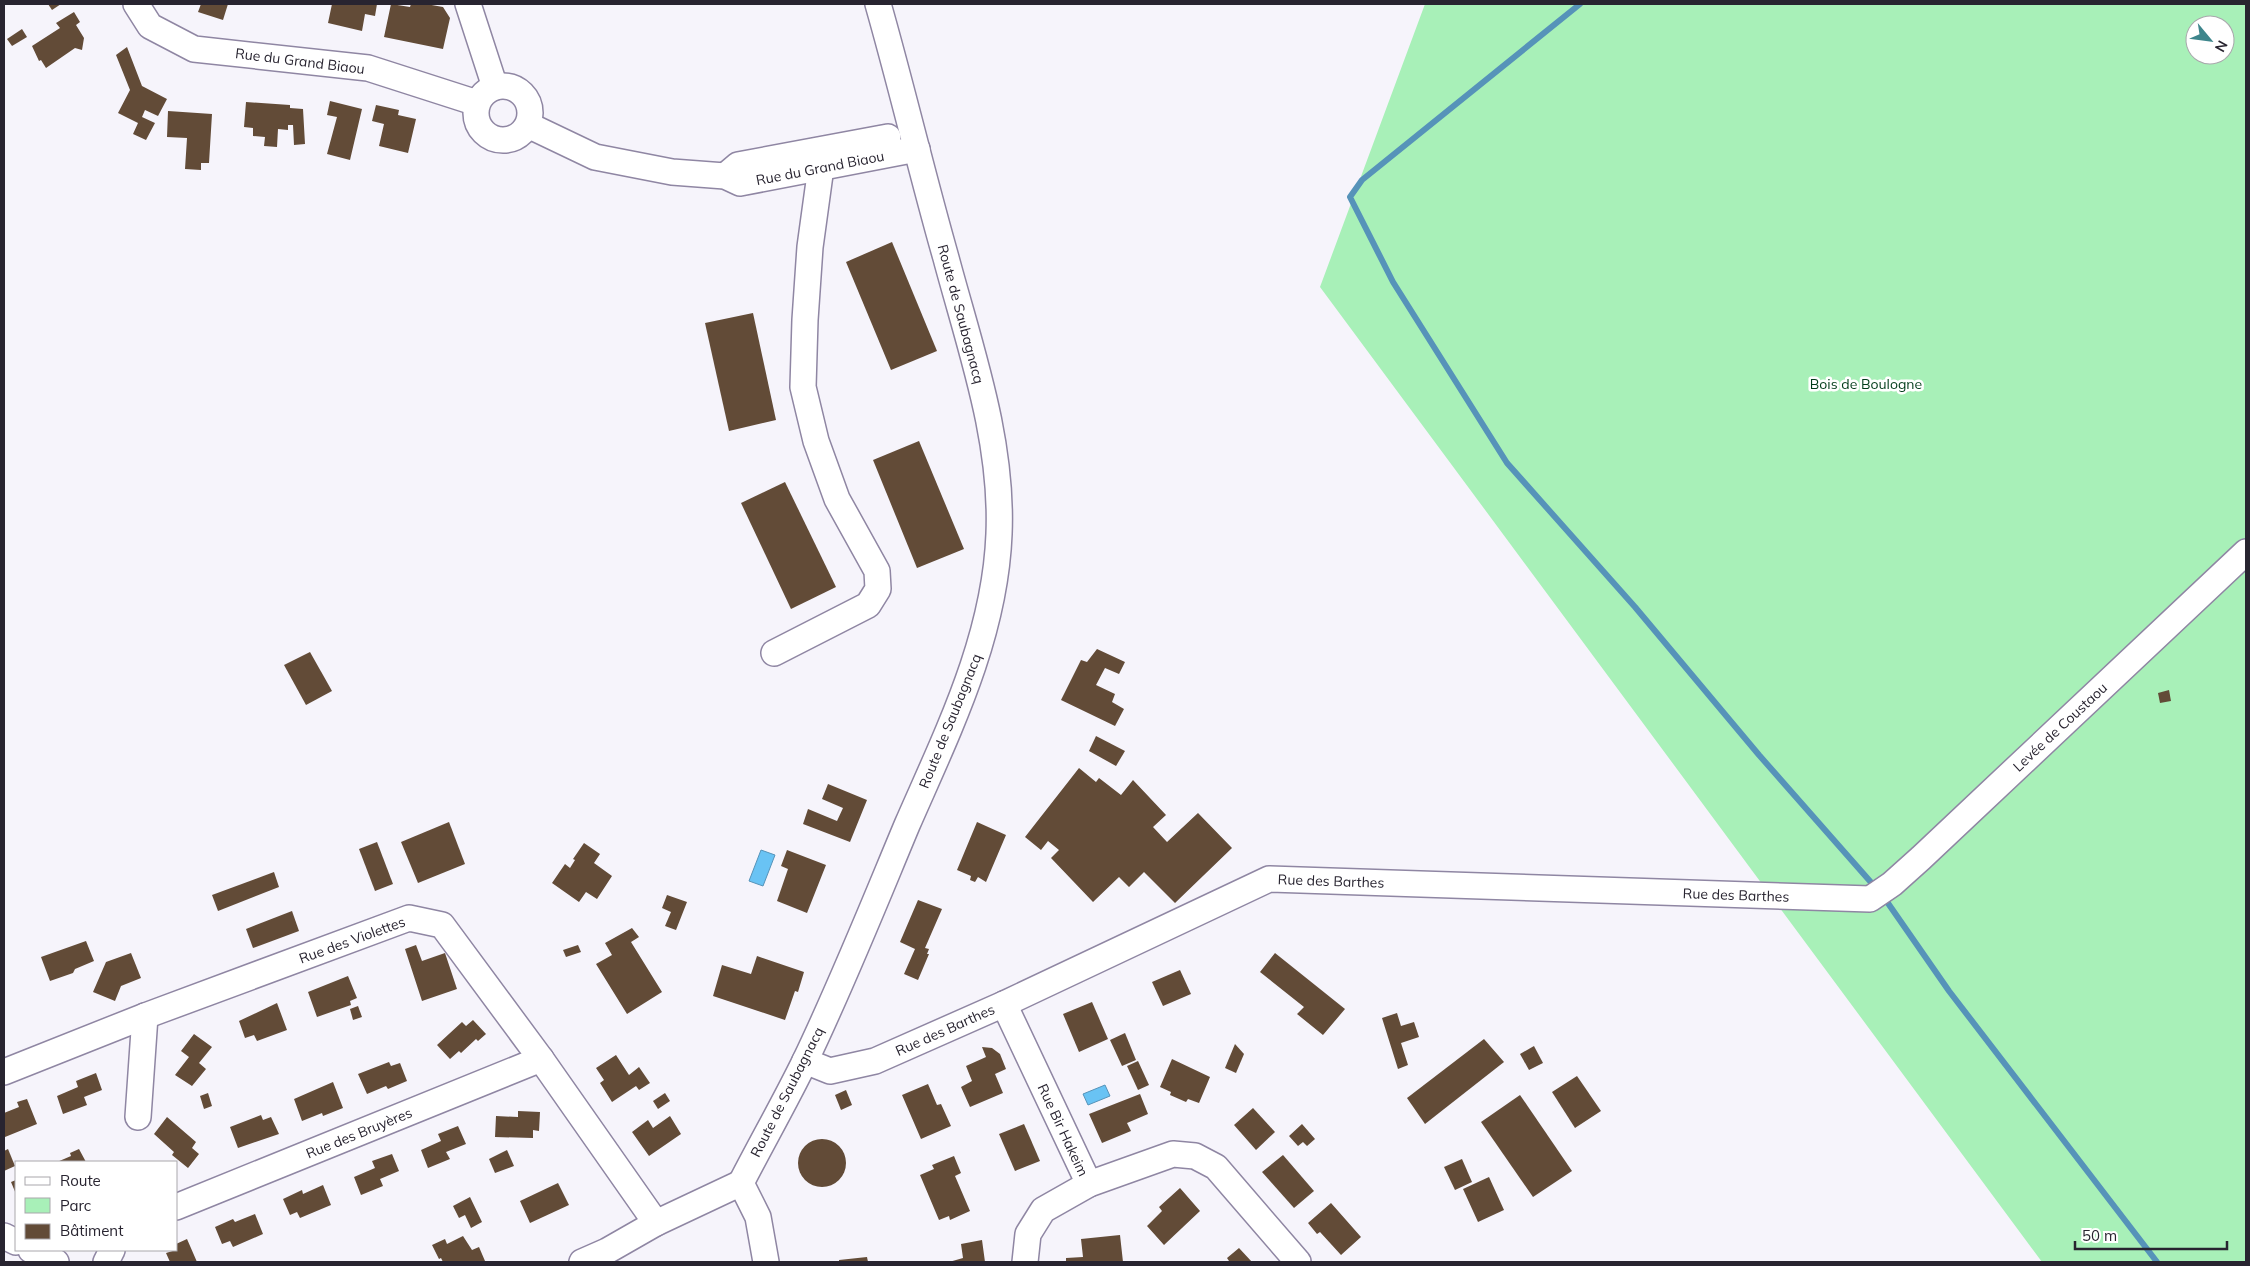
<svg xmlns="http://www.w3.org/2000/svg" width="2250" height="1266" font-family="Mulish,sans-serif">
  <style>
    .green { fill: #a8f0b8; fill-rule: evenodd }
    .water { fill: #69c3f4; stroke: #5693b9 }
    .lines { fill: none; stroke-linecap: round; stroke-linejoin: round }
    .stream { stroke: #5693b9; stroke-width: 6 }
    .building { fill: #624b37 }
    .minor-casing { stroke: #8f86a3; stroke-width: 28 }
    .minor { stroke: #fff; stroke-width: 25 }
    .labels { text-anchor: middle; stroke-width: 5; stroke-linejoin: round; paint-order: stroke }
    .street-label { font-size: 14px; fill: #282430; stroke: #fff }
    .park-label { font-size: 14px; fill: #013c19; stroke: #fff }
  </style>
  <rect width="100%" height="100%" fill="#f6f4fb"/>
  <!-- green -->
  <path class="green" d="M 1425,4 L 2246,4 L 2246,1262 L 2042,1262 L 1320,287 ZM 2195,25 L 2225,25 L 2225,55 L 2195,55 Z"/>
  <!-- water -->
  <g class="water">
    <path d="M 761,850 L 775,855 L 763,886 L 749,881 Z"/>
    <path d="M 1105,1085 L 1110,1096 L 1088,1105 L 1083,1094 Z"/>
  </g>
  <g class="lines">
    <!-- stream -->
    <g class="stream">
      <path d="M 1580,4 L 1362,180 L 1350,197 L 1393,282 L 1507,463 L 1635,607 L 1759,755 L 1876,888"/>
      <path d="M 1883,896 L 1949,991 L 2157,1262"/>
    </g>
  </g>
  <!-- building -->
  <g class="building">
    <path d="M 48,4 L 61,4 L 52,10 Z"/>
    <path d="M 201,4 L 228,4 L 223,20 L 198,12 Z"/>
    <path d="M 332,4 L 377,4 L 375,16 L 365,14 L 362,31 L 328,23 Z"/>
    <path d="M 391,4 L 410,7 L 411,4 L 426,4 L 443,7 L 450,18 L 443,49 L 384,37 Z"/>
    <path d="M 74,12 L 80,22 L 76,25 L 84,38 L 82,50 L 75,48 L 46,68 L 41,60 L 39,61 L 32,46 L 60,28 L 56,23 Z"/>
    <path d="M 22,29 L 27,37 L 12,46 L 7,39 Z"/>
    <path d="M 127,47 L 142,86 L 167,99 L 158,116 L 145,110 L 142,117 L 155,123 L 146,140 L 133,134 L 138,123 L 118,113 L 130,90 L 116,55 Z"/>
    <path d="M 330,101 L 362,109 L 350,160 L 327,154 L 337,117 L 327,115 Z"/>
    <path d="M 246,102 L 290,105 L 290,108 L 303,109 L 305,144 L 294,145 L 293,125 L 288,125 L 288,130 L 278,129 L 277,147 L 264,146 L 265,137 L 253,136 L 253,128 L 244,127 Z"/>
    <path d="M 376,105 L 399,110 L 398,115 L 416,119 L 408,153 L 379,146 L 384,124 L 372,121 Z"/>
    <path d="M 168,111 L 212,114 L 209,163 L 201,163 L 201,170 L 185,169 L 187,138 L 167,137 Z"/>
    <path d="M 892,242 L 937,351 L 891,370 L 846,262 Z"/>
    <path d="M 753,313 L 776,420 L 729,431 L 705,323 Z"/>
    <path d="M 919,441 L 964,549 L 917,568 L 873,460 Z"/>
    <path d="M 785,482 L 836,587 L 791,609 L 741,503 Z"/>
    <path d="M 1097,649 L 1125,662 L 1119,674 L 1105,668 L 1096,685 L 1115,694 L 1112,702 L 1124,709 L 1115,726 L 1061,700 L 1081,660 L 1087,662 Z"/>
    <path d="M 310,652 L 332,691 L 306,705 L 284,665 Z"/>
    <path d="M 2169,690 L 2171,701 L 2160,703 L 2158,693 Z"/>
    <path d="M 1096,736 L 1125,751 L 1116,766 L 1089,751 Z"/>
    <path d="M 1079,768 L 1096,782 L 1099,778 L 1121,795 L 1133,780 L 1166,815 L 1153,827 L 1167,842 L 1198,813 L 1232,848 L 1175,903 L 1144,872 L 1129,887 L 1119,877 L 1093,902 L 1051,858 L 1059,850 L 1048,841 L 1041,850 L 1025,837 Z"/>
    <path d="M 828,784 L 867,800 L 850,842 L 803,824 L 808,809 L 837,821 L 843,808 L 822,799 Z"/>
    <path d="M 449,822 L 465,864 L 418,883 L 401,842 Z"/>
    <path d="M 977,822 L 1006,835 L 986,882 L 978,877 L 975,882 L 970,880 L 971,876 L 957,870 Z"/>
    <path d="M 377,842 L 393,884 L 375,891 L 359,849 Z"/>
    <path d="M 584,843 L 600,854 L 594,863 L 612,876 L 597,899 L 586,892 L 579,902 L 552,883 L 565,864 L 570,868 L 575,860 L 573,859 Z"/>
    <path d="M 787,850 L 826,865 L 807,913 L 777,901 L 788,869 L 781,866 Z"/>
    <path d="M 274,872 L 279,887 L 218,911 L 212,895 Z"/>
    <path d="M 667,895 L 687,902 L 676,930 L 665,926 L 671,912 L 662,908 Z"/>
    <path d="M 918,900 L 942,909 L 925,948 L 929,949 L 927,954 L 929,954 L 918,980 L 904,974 L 915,949 L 900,942 Z"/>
    <path d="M 292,911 L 299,931 L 253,948 L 246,929 Z"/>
    <path d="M 632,928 L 639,937 L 631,942 L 662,992 L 627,1014 L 596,964 L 612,955 L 605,943 Z"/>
    <path d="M 86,941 L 94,961 L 75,969 L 73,973 L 50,981 L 41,957 Z"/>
    <path d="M 416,945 L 422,961 L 445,953 L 457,989 L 422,1001 L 405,949 Z"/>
    <path d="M 578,945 L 581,952 L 566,957 L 563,950 Z"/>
    <path d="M 131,953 L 141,978 L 121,986 L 115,1001 L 93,992 L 106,962 Z"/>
    <path d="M 1275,953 L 1345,1009 L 1323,1035 L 1297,1014 L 1304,1007 L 1260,972 Z"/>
    <path d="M 757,956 L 804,972 L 798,992 L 795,991 L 785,1020 L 713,996 L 722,965 L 751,974 Z"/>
    <path d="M 1180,970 L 1191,994 L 1163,1006 L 1152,982 Z"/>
    <path d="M 348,976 L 357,998 L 350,1001 L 351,1005 L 317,1017 L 308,992 Z"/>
    <path d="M 1092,1002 L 1108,1039 L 1079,1052 L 1063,1014 Z"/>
    <path d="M 277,1003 L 287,1030 L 257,1041 L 254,1035 L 245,1038 L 239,1021 Z"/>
    <path d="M 358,1006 L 362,1017 L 353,1020 L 350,1009 Z"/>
    <path d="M 1397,1013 L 1401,1026 L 1414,1022 L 1419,1037 L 1401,1043 L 1408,1065 L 1398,1069 L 1382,1018 Z"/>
    <path d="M 473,1020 L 486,1034 L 478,1041 L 476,1039 L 461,1053 L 459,1051 L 450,1059 L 437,1045 L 462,1022 L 466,1026 Z"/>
    <path d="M 1125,1033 L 1136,1060 L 1122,1066 L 1110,1040 Z"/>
    <path d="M 194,1034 L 212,1047 L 199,1063 L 206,1069 L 192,1086 L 175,1075 L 189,1057 L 181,1051 Z"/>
    <path d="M 1484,1039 L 1504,1062 L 1425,1124 L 1407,1098 Z"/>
    <path d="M 1235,1044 L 1244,1054 L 1236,1073 L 1225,1068 Z"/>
    <path d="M 1534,1046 L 1543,1063 L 1529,1070 L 1520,1054 Z"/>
    <path d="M 982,1047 L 992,1048 L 1000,1054 L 1006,1069 L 995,1074 L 1003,1093 L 970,1107 L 961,1087 L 972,1081 L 966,1066 L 986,1057 Z"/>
    <path d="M 616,1055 L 629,1075 L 639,1067 L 650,1083 L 639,1090 L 636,1086 L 612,1102 L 600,1083 L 604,1080 L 596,1068 Z"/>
    <path d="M 1172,1059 L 1210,1077 L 1199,1103 L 1188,1099 L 1186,1102 L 1170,1095 L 1171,1092 L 1160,1087 Z"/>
    <path d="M 1138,1061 L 1149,1085 L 1138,1090 L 1127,1066 Z"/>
    <path d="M 389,1062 L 391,1066 L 400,1063 L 407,1081 L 388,1089 L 386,1086 L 367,1094 L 358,1074 Z"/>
    <path d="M 96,1073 L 102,1090 L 84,1097 L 87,1105 L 63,1114 L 57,1096 L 78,1087 L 76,1081 Z"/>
    <path d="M 1577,1076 L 1601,1111 L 1575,1128 L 1552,1092 Z"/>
    <path d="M 333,1082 L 343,1108 L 323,1116 L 322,1113 L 302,1121 L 294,1099 Z"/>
    <path d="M 928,1084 L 937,1105 L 941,1104 L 951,1126 L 921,1139 L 902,1095 Z"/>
    <path d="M 846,1090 L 852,1105 L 841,1110 L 835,1095 Z"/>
    <path d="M 208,1093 L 212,1106 L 204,1109 L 200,1096 Z"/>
    <path d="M 665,1093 L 670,1101 L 658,1109 L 653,1101 Z"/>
    <path d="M 1140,1094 L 1148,1114 L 1127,1123 L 1131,1131 L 1102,1143 L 1089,1114 Z"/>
    <path d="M 1520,1095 L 1572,1171 L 1533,1197 L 1481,1122 Z"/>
    <path d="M 27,1099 L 37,1124 L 5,1137 L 4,1113 L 19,1107 L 17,1102 Z"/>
    <path d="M 1253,1108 L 1275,1132 L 1256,1150 L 1234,1125 Z"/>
    <path d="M 518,1111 L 540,1112 L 539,1131 L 533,1130 L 533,1138 L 495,1137 L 496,1116 L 518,1117 Z"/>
    <path d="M 261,1115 L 263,1120 L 271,1117 L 279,1134 L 238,1148 L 230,1127 Z"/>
    <path d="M 670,1116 L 681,1134 L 649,1156 L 632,1132 L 648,1120 L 653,1128 Z"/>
    <path d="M 167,1117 L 196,1142 L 192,1148 L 199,1154 L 188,1168 L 172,1155 L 174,1152 L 154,1134 Z"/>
    <path d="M 1024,1124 L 1040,1161 L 1015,1171 L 999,1134 Z"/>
    <path d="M 1302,1124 L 1315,1139 L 1307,1146 L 1303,1142 L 1298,1146 L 1289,1136 Z"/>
    <path d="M 458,1126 L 466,1144 L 446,1152 L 450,1159 L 428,1168 L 421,1150 L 441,1141 L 438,1134 Z"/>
    <circle cx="822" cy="1163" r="24"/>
    <path d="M 8,1149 L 15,1166 L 4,1171 L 4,1151 Z"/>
    <path d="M 79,1149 L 86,1162 L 57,1162 L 71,1156 L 70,1153 Z"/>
    <path d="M 507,1150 L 514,1166 L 495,1173 L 489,1159 Z"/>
    <path d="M 392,1154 L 399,1171 L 380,1179 L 383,1186 L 361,1195 L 354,1177 L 375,1168 L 372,1161 Z"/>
    <path d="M 1283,1155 L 1314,1191 L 1294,1208 L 1262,1172 Z"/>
    <path d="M 954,1156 L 961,1173 L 955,1176 L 970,1211 L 950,1220 L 949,1216 L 939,1220 L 920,1175 L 934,1169 L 932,1165 Z"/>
    <path d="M 1462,1159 L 1472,1182 L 1455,1190 L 1444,1167 Z"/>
    <path d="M 1489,1177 L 1504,1210 L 1478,1222 L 1463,1189 Z"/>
    <path d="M 16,1180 L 16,1194 L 11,1182 Z"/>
    <path d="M 558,1183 L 569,1205 L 530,1223 L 520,1201 Z"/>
    <path d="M 323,1185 L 331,1205 L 300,1218 L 297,1212 L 290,1215 L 283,1199 L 302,1190 L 303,1194 Z"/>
    <path d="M 1180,1188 L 1200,1211 L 1164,1245 L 1147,1226 L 1162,1211 L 1159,1207 Z"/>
    <path d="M 470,1197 L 482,1222 L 471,1228 L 465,1215 L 459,1218 L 453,1206 Z"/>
    <path d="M 1331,1203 L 1361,1237 L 1341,1255 L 1320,1232 L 1317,1234 L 1308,1223 Z"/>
    <path d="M 255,1214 L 263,1234 L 233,1247 L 230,1241 L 222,1244 L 215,1227 L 233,1219 L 235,1222 Z"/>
    <path d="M 1120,1235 L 1123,1262 L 1066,1262 L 1066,1258 L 1083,1257 L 1081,1239 Z"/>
    <path d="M 463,1236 L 472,1250 L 479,1247 L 485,1261 L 443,1262 L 441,1258 L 439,1259 L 432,1245 L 445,1239 L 447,1244 Z"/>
    <path d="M 187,1239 L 197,1262 L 170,1262 L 166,1253 L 176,1250 L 176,1244 Z"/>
    <path d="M 982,1240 L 985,1262 L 949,1262 L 963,1258 L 961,1244 Z"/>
    <path d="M 1239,1248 L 1252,1262 L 1227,1262 L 1229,1261 L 1227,1258 Z"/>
    <path d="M 867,1257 L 868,1262 L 839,1262 L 839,1260 Z"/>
  </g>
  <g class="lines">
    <defs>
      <g id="minor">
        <path d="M 136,4 L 150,26 L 194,49 L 368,68 L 477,103"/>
        <path d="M 468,4 L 495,87"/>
        <circle cx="503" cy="113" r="27"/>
        <path d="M 528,125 L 595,157 L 672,172 L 725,176 L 740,183 L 917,149"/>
        <path d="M 725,176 L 738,165 L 888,137"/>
        <path d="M 774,653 L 868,605 L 878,589 L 877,571 L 837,499 L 816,441 L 803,387 L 805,320 L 810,247 L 821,167"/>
        <path d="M 1004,1004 L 1089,1184"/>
        <path d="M 805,1061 L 830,1071 L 875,1061 L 1004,1004 L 1269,879 L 1870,899 L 1892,884 L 1921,858 L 2246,552"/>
        <path d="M 4,1072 L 145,1016 L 409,918 L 442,925 L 541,1059 L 656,1223"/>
        <path d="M 138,1117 L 145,1016"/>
        <path d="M 176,1207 L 541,1059"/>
        <path d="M 4,1236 L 16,1242"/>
        <path d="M 31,1250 L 56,1262"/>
        <path d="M 106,1262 L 112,1250"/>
        <path d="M 582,1262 L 607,1251 L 656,1223 L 741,1183"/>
        <path d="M 766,1262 L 758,1217 L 741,1183 C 762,1142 785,1102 805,1061 C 842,984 874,904 907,825 C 948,731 995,638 999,534 C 1003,439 970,348 946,258 C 922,174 902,88 878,4"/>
        <path d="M 1025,1262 L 1028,1234 L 1043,1210 L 1089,1184 L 1173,1154 L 1195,1156 L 1216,1167 L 1298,1262"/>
      </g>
    </defs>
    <!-- minor casing -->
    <use href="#minor" class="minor-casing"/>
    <!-- minor -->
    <use href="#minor" class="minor"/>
  </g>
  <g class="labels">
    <!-- street labels -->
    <g class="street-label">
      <text transform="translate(300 61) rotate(7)" y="5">Rue du Grand Biaou</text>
      <text transform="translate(820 168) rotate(-11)" y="5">Rue du Grand Biaou</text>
      <text transform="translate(961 314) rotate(75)" y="5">Route de Saubagnacq</text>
      <text transform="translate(950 721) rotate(-68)" y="5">Route de Saubagnacq</text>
      <text transform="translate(2060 727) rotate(-43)" y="5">Levée de Coustaou</text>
      <text transform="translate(1331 881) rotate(2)" y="5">Rue des Barthes</text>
      <text transform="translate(1736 895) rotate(2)" y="5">Rue des Barthes</text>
      <text transform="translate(352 940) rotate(-20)" y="5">Rue des Violettes</text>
      <text transform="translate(945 1030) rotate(-24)" y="5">Rue des Barthes</text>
      <text transform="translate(787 1092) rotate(-63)" y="5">Route de Saubagnacq</text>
      <text transform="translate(1063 1130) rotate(65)" y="5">Rue Bir Hakeim</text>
      <text transform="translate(359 1133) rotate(-22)" y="5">Rue des Bruyères</text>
    </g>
    <!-- park labels -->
    <g class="park-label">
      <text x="1866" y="389">Bois de Boulogne</text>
    </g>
  </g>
  <!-- border -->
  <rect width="2250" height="1266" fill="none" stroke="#282430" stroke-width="10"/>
  <!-- legend -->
  <rect x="15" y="1161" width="162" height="90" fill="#ffffff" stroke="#a9a7ac"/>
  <rect x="25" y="1177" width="25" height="8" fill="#ffffff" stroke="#a9a7ac"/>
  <text x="60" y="1186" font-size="15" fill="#282430">Route</text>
  <rect x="25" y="1198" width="25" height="15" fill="#a8f0b8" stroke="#a9a7ac"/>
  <text x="60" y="1211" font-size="15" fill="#282430">Parc</text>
  <rect x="25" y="1224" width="25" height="15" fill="#624b37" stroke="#a9a7ac"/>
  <text x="60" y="1236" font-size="15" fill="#282430">Bâtiment</text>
  <!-- north arrow -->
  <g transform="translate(2210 40) rotate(119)"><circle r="24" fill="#ffffff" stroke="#a9a7ac"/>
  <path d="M0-4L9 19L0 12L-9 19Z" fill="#3e868c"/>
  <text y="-8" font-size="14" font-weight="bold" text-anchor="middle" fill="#282430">N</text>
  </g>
  <!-- scale -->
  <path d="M2075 1241v8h152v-8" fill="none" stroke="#282430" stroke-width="2.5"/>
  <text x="2082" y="1241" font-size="15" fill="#282430" stroke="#ffffff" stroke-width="4" paint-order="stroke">50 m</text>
</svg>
